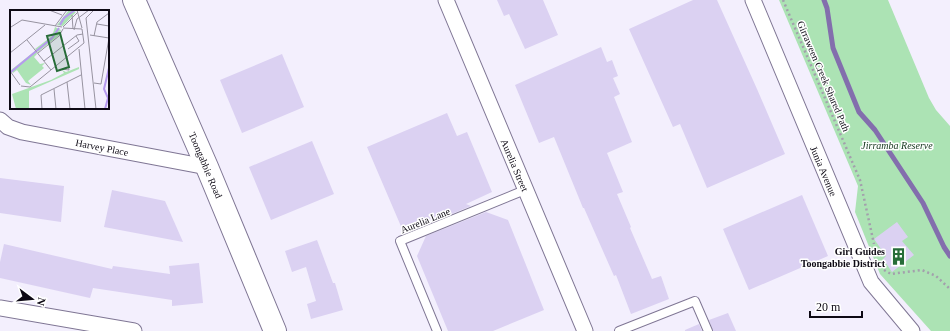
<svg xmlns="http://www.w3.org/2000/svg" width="950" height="331" font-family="'Times New Roman',serif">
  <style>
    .green { fill: #ace3b4 }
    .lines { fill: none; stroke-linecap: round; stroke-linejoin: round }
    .stream { stroke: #836ead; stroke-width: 5 }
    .building { fill: #dbd1f2 }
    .service-casing { stroke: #7f7694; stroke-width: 10 }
    .minor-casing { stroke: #7f7694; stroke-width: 17 }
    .secondary-casing { stroke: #7f7694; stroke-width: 24 }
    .path { stroke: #a39fac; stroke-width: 2.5; stroke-dasharray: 2 3; stroke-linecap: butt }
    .service { stroke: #fff; stroke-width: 8 }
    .minor { stroke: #fff; stroke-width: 15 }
    .secondary { stroke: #fff; stroke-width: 22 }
    .labels { text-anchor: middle; stroke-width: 3; stroke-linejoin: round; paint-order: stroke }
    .street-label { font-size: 10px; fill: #0d0914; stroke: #fff }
    .park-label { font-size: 10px; font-style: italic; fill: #103218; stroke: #fff }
    .poi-label { font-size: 10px; font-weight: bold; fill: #0d0914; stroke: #fff; text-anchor: end }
    .inset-river { fill: none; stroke: #b699ef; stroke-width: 2 }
    .inset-road { fill: none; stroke: #9793a0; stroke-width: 1 }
    .view { fill: #276c38; fill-opacity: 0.15; stroke: #276c38; stroke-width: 2 }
    .inset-edge { fill: none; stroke: #0d0914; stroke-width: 2 }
  </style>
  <rect width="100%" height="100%" fill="#f3effd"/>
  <!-- green -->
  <path class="green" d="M 779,0 L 888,0 L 929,98 L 936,110 L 950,126 L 950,331 L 931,331 L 880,274 L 855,212 L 858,186 Z"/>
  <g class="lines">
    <!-- stream -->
    <path class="stream" d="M 824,0 L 827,8 L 833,48 L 859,112 L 875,130 L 923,203 L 944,247 L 950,256"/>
  </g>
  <!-- building -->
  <g class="building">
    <path d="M 497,0 L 543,0 L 558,35 L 525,49 L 509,14 L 504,16 Z"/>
    <path d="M 693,0 L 717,0 L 757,89 L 785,154 L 707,188 L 680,124 L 673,127 L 629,29 Z"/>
    <path d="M 601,47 L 607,62 L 612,60 L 618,76 L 613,78 L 620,94 L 614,97 L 632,142 L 607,153 L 623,192 L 617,194 L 631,227 L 630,228 L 652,279 L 661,276 L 669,299 L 631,314 L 616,275 L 614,276 L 584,208 L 583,208 L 554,137 L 539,143 L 515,85 Z"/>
    <path d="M 282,54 L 304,107 L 242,133 L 220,80 Z"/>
    <path d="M 447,113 L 457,136 L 467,132 L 492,192 L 466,204 L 471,206 L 432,222 L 434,217 L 403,231 L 367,147 Z"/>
    <path d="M 312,141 L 334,194 L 271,220 L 249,167 Z"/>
    <path d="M 0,178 L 64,186 L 61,222 L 0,213 Z"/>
    <path d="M 112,190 L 165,201 L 183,242 L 104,227 Z"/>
    <path d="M 802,195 L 828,256 L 749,290 L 723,229 Z"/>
    <path d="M 486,212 L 508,220 L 544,310 L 493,331 L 448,331 L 417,256 L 426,236 Z"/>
    <path d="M 897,222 L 908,237 L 902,241 L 914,255 L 892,272 L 883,259 L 886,256 L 874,239 Z"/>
    <path d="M 317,240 L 333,283 L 335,283 L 343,310 L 311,319 L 307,304 L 316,301 L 306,267 L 292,272 L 285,251 Z"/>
    <path d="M 4,244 L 112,269 L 113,266 L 170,274 L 169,266 L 199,263 L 203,303 L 172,306 L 172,300 L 93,288 L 90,298 L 0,278 L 0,262 Z"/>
    <path d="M 728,313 L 736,331 L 713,331 L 709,320 Z"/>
    <path d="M 699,324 L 702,331 L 685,331 L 685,330 Z"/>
  </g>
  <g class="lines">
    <defs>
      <g id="service">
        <path d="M 437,331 L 400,241 L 525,190"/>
        <path d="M 619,331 L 695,301 L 708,331"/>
      </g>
      <g id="minor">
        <path d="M 446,0 L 585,331"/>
        <path d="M 753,0 L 871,282 L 912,331"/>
        <path d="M 0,120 L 8,127 L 22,132 L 207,167"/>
        <path d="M 0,308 L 134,331"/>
      </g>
      <path id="secondary" d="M 134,0 L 207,167 L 275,331"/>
    </defs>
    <!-- service casing -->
    <use href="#service" class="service-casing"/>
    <!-- minor casing -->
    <use href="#minor" class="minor-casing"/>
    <!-- secondary casing -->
    <use href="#secondary" class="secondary-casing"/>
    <!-- path -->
    <g class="path">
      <path d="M 783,0 L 860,180 L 874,244"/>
      <path d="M 884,270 L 891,274 L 922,270 L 936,276 L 950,289"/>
    </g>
    <!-- service -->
    <use href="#service" class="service"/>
    <!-- minor -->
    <use href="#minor" class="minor"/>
    <!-- secondary -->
    <use href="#secondary" class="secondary"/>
  </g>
  <!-- icons -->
  <defs>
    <symbol id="building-bare" viewBox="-9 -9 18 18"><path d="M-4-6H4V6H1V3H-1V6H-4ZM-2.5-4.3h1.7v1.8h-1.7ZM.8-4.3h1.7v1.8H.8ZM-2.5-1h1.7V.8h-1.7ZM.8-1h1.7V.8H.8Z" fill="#276c38" stroke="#fff" stroke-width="2.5" paint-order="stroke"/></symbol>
  </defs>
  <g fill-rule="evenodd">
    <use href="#building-bare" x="886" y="244" width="25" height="25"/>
  </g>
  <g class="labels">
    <!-- street labels -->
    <g class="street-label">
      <text transform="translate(824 76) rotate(67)" y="4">Girraween Creek Shared Path</text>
      <text transform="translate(102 147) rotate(11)" y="4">Harvey Place</text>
      <text transform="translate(206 165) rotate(67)" y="4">Toongabbie Road</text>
      <text transform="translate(515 165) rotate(67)" y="4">Aurelia Street</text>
      <text transform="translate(824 171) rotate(67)" y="4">Junia Avenue</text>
      <text transform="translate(425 220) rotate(-22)" y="4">Aurelia Lane</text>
    </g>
    <!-- park labels -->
    <g class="park-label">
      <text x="897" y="149">Jirramba Reserve</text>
    </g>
    <!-- poi labels -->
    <g class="poi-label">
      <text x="885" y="255">Girl Guides<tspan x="885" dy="12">Toongabbie District</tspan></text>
    </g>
  </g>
  <!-- overview -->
  <g transform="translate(10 10)">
    <rect width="99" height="99" fill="#f3effd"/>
    <path d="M 59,0 L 66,2 L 53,16 L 47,15 ZM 45,17 L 51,20 L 48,26 L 28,42 L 25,39 L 42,26 ZM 25,41 L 27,44 L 24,47 L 30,54 L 35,53 L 32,56 L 34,58 L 18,71 L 21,75 L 16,73 L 7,60 L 3,63 L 1,60 ZM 69,57 L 69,59 L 19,81 L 19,99 L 6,99 L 2,84 L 41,70 L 54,63 L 52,60 L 56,62 Z" fill="#ace3b4"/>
    <path class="inset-river" d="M 50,15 L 54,8 L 65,0M 1,62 L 42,28 L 49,18M 95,99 L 98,88 L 94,79 L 99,58"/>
    <path class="inset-road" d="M 39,0 L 52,5M 67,0 L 72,18M 84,0 L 76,8 L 86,99M 62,5 L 63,19M 87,14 L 99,16M 45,16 L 57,0M 1,17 L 12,10 L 52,17M 53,17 L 68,2M 64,20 L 67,9 L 79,0M 80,25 L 99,28M 84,26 L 87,12 L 99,3M 17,30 L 41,60M 58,39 L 69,31 L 66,26M 69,39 L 75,99M 0,43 L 35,15M 28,43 L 49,26 L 53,19M 34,51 L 67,25 L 73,24M 52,59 L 59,60 L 57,47M 0,61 L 10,75M 57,72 L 60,99M 84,73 L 91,74 L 99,28M 11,76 L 20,77 L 74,33 L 72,19 L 53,18M 44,79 L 46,99M 31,85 L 71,65M 31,85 L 32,99"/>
    <path class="view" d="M 50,23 L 59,57 L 47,61 L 37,26 Z"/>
    <rect width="99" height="99" class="inset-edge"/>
  </g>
  <!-- north arrow -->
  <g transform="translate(32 299) rotate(106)" stroke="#ffffff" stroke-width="3" paint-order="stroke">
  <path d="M0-3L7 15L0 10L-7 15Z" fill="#0d0914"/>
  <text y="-6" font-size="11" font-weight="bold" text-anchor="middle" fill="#0d0914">N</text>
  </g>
  <!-- scale -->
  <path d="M810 311v6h52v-6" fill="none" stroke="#0d0914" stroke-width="2"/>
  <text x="816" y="311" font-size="12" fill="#0d0914" stroke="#ffffff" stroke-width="3" paint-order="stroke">20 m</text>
</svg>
